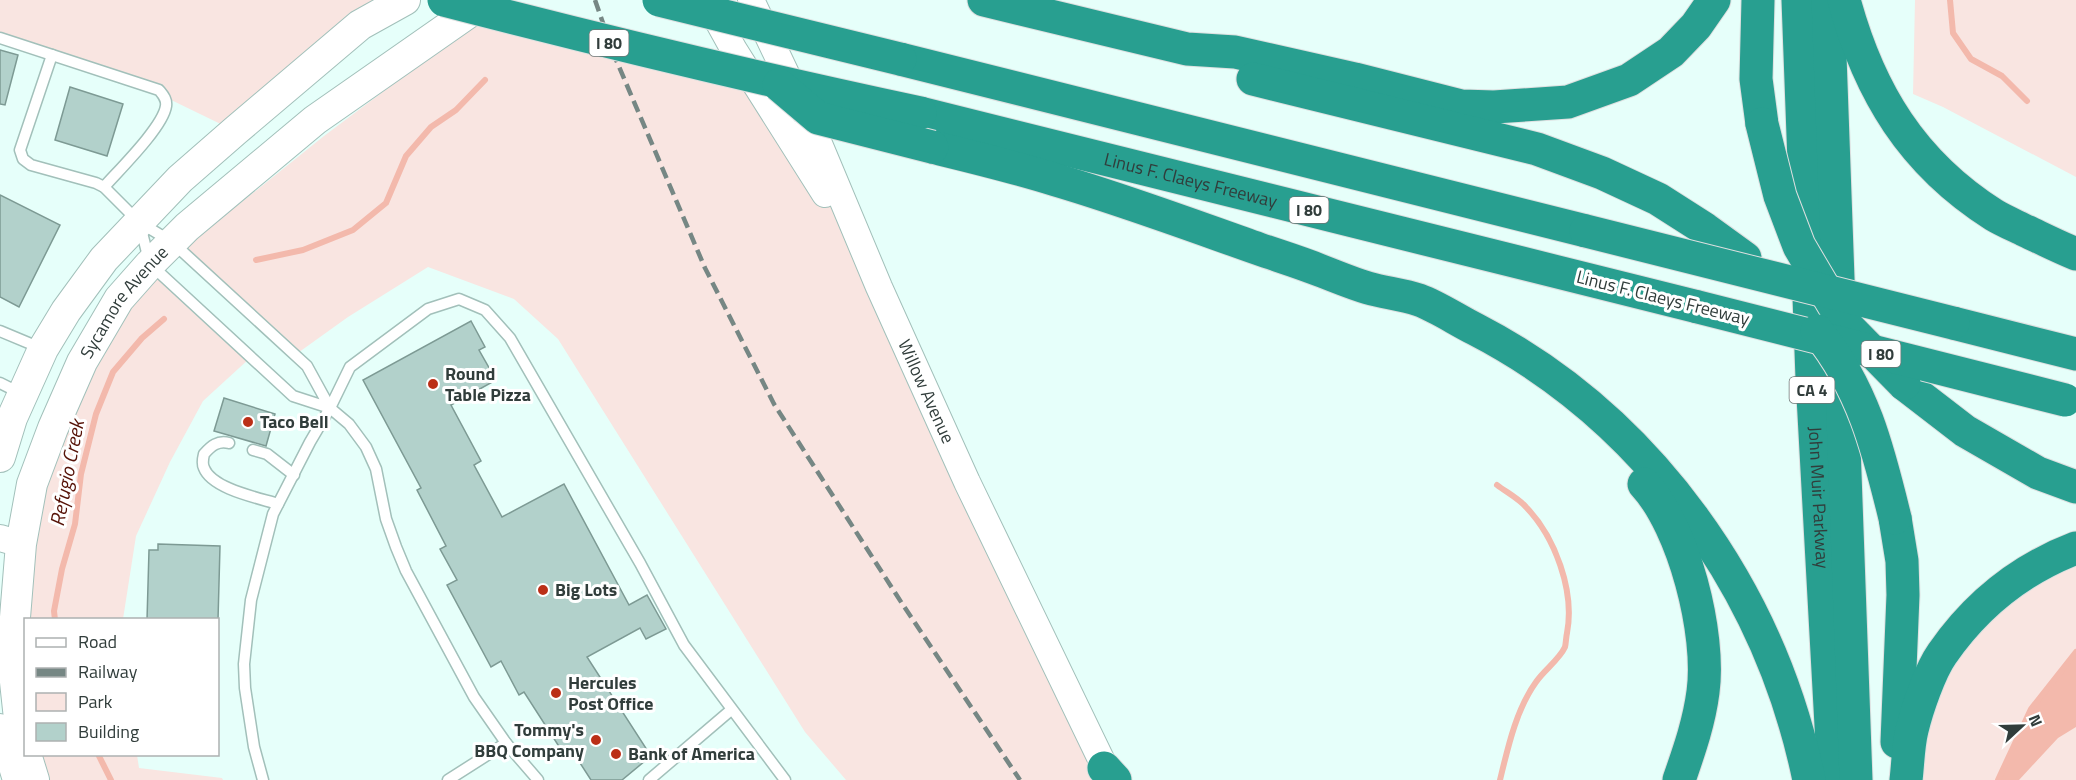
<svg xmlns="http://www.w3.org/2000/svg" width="2076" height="780" font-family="'Titillium Web',sans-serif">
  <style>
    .green { fill: #f9e5e1 }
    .water { fill: #f3b9ac }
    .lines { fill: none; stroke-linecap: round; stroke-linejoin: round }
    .stream { stroke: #f3b9ac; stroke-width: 6 }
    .building { fill: #b2d1cb; stroke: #7d9a94; stroke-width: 1.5 }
    .service-casing { stroke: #a2c0ba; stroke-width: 13 }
    .tertiary-casing { stroke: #a2c0ba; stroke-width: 28 }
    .secondary-casing { stroke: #a2c0ba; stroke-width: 32 }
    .motorway-casing { stroke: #dee0e0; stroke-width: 35 }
    .service { stroke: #fff; stroke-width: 10 }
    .tertiary { stroke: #fff; stroke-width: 26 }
    .secondary { stroke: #fff; stroke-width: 30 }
    .motorway { stroke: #289f90; stroke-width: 33 }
    .rail { stroke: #768784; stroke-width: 4.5; stroke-dasharray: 12 6; stroke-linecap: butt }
    .motorway-bridge-casing { stroke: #dee0e0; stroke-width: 35; stroke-linecap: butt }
    .motorway-bridge { stroke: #289f90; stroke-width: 33 }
    .poi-dot { fill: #bb2f17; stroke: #fff; stroke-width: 2 }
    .labels { text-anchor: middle; stroke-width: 6; stroke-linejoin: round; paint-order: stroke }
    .shield { fill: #fff; stroke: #6f7776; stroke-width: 1.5 }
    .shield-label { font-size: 16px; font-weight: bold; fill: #313d3b }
    .street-label { font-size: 18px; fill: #313d3b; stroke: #fff }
    .poi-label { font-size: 18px; font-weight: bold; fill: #313d3b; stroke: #fff; text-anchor: start }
    .water-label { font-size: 20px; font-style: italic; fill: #561207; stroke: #fff }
  </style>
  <rect width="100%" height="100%" fill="#e6fffa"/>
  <!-- green -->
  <g class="green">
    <path d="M 0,0 L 398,0 L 235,131 L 165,97 L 0,38 Z"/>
    <path d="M 1915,0 L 2076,0 L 2076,177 L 1943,107 L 1913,94 Z"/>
    <path d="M 480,19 L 775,82 L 798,109 L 1111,780 L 846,780 L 805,732 L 558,339 L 514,299 L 428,267 L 348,317 L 295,355 L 172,242 L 187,227 L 238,205 L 324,136 Z"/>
    <path d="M 150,264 L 250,358 L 203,401 L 170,462 L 136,536 L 123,619 L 26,620 L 32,484 Z"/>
    <path d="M 2076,548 L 2076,780 L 1906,780 L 1941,655 Z"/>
    <path d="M 26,755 L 137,755 L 139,768 L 222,778 L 223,780 L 34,780 Z"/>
  </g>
  <!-- water -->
  <path class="water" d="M 2076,652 L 2076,727 L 2058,738 L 2019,780 L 1998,780 L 2031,709 Z"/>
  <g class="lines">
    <!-- stream -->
    <g class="stream">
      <path d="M 1950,0 L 1953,33 L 1971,59 L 2002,76 L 2027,101"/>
      <path d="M 256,260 L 303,250 L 353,230 L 386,203 L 406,156 L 431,127 L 456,110 L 485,80"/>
      <path d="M 1497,485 C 1506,492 1518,498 1526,507 C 1555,537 1575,591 1567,633 C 1566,637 1566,643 1565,647 C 1559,660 1544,670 1536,682 C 1516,710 1508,747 1500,780"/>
      <path d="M 55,620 L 54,611 L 62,569 L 75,524 L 81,474 L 96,414 L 113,372 L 142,338 L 164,319"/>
      <path d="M 98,754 L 111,780"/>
      <path d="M 1998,780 L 2031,709 L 2076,652"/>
    </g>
  </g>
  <!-- building -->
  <g class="building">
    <path d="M 0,50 L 18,55 L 5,105 L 0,104 Z"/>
    <path d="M 70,87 L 123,104 L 107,156 L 55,140 Z"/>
    <path d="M 0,195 L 60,225 L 19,307 L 0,297 Z"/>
    <path d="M 471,321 L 485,347 L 479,350 L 496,380 L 451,405 L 481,461 L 474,465 L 502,517 L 564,484 L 629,605 L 647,595 L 666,629 L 646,639 L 640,628 L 587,657 L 651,756 L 622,780 L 591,780 L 571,749 L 560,748 L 524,692 L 519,695 L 501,661 L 491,667 L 447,585 L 457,580 L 440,549 L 446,546 L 417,490 L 421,488 L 363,380 Z"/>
    <path d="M 224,398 L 275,414 L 266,446 L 214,431 Z"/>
    <path d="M 158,544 L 220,546 L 218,620 L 147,620 L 149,550 L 158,550 Z"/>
  </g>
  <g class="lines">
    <defs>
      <g id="service">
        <path d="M 0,38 L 159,90 C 163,95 167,99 166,106 C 163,127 119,170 104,187"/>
        <path d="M 52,55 L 20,150 L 23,159 L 31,165 L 96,183 L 104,187 L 139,222 L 172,242 L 307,366 L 330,408 L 293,396 L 150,264 L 140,225"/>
        <path d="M 0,331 L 43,349"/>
        <path d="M 0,383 L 22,394"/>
        <path d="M 330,408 L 349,424 L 366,447 L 376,469 L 386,519 L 396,547 L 406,571 L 474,697 L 506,743 L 538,780"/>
        <path d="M 229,443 C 218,440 211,446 204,454 C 203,458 202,464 204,468 C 212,489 259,498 278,504"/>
        <path d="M 253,450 L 267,454 L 294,475"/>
        <path d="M 263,780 L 254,747 L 245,688 L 244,664 L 251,600 L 273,514 L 310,442 L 330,408 L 350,367 L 428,309 L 459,299 L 485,310 L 510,338 L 640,563 L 684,645 L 785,780"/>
        <path d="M 448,780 L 506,743"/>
        <path d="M 649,780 L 731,710"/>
      </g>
      <g id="tertiary">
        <path id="s1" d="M 751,0 L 817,139 L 879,287 L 967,482 L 1111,780"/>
        <path d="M 708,3 L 734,50 L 825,194"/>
        <path d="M 0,538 L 21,544"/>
        <path d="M 0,727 L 16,780"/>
      </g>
      <g id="secondary">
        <path d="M 0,457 L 12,418 L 43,349 L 66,311 L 104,259 L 180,179 L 235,131 L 360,25 L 405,0"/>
        <path id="s2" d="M 26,752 L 21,737 L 12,654 L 21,544 L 32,484 L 53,428 L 82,362 L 119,299 L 150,264 L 187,227 L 315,120 L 487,0"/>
        <path d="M 26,754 L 34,780"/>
      </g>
      <g id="motorway">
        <path d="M 984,0 L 1187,49 L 1235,52 L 1355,79 L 1461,106 L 1494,107 L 1568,102 L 1629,80 L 1671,52 L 1696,26 L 1714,0"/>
        <path d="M 1758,0 L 1756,79 L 1762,124"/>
        <path id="s3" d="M 1798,0 L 1812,378 L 1834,780"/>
        <path d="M 1828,0 L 1856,780"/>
        <path d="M 1844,0 C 1869,92 1912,163 1994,215 C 2004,221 2016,226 2026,231 C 2043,239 2059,247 2076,254"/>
        <path d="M 900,59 L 1586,231"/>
        <path d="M 1253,79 L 1537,149 L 1602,173 L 1658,199 L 1705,229 L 1745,258"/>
        <path id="s4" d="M 920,113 L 1698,307"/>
        <path d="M 932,147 C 973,157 1015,167 1056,180 C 1124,200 1191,225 1259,249 C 1279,256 1299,262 1319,270 C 1335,276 1351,283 1368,288 C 1385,293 1402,294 1419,300 C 1438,307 1457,320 1475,329 C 1649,419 1770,590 1809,780"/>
        <path d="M 1953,323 L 2076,354"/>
        <path d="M 1904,384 L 1965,431 L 2038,473 L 2076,487"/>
        <path d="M 1644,484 C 1684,527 1711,634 1703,692 C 1699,723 1689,751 1679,780"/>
        <path d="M 1895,518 L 1902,561 L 1903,595 L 1897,742"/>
        <path d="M 1104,768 L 1115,780"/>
        <path d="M 1906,780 C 1908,764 1908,746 1912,730 C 1917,709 1930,671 1942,654 C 1976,605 2021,569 2076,548"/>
      </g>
    </defs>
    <!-- service casing -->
    <use href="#service" class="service-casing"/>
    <!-- tertiary casing -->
    <use href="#tertiary" class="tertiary-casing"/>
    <!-- secondary casing -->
    <use href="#secondary" class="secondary-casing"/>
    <!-- motorway casing -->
    <use href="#motorway" class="motorway-casing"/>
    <!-- service -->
    <use href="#service" class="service"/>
    <!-- tertiary -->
    <use href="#tertiary" class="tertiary"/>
    <!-- secondary -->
    <use href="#secondary" class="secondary"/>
    <!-- motorway -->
    <use href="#motorway" class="motorway"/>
    <!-- rail -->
    <path class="rail" d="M 595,0 L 614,55 L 705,268 L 774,404 L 903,605 L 1020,780"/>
    <defs>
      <g id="motorway-bridge">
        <path d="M 444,0 C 602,41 760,79 920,113"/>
        <path d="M 659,0 L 900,59"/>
        <path d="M 779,85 L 818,118 L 932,147"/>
        <path d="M 1762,124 L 1780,196 L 1799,246 L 1845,324 L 1904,384"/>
        <path d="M 1586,231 L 1953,323"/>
        <path d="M 1698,307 L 2065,400"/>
        <path d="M 1817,331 C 1863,388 1878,448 1895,518"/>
      </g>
    </defs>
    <!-- motorway-bridge casing -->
    <use href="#motorway-bridge" class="motorway-bridge-casing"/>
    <!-- motorway-bridge -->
    <use href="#motorway-bridge" class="motorway-bridge"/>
  </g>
  <!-- markers -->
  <g class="poi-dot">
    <circle cx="433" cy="384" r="6"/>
    <circle cx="248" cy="422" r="6"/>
    <circle cx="543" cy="590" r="6"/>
    <circle cx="556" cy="693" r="6"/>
    <circle cx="596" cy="740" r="6"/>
    <circle cx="616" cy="754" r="6"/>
  </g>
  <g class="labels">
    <!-- shield labels -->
    <g class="shield">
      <rect x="589.5" y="30" width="39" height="26" rx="4.5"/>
      <rect x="1289.5" y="197" width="39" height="26" rx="4.5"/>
      <rect x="1861.5" y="341" width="39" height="26" rx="4.5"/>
      <rect x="1789.5" y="377" width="45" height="26" rx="4.5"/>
    </g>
    <g class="shield-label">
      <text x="609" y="49">I 80</text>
      <text x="1309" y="216">I 80</text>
      <text x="1881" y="360">I 80</text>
      <text x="1812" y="396">CA 4</text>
    </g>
    <!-- street labels -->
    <g class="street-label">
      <text dy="6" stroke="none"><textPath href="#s4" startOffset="279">Linus F. Claeys Freeway</textPath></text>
      <text transform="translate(1663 298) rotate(14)" y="6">Linus F. Claeys Freeway</text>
      <text dy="6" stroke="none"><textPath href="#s2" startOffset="476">Sycamore Avenue</textPath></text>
      <text dy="6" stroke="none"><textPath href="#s1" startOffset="429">Willow Avenue</textPath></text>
      <text dy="6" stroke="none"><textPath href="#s3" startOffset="498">John Muir Parkway</textPath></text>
    </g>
    <!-- poi labels -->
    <g class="poi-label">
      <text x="445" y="380">Round<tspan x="445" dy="21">Table Pizza</tspan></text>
      <text x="260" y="428">Taco Bell</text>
      <text x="555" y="596">Big Lots</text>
      <text x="568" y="689">Hercules<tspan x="568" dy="21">Post Office</tspan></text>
      <text x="584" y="736" text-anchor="end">Tommy's<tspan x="584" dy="21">BBQ Company</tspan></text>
      <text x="628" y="760">Bank of America</text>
    </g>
    <!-- water labels -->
    <g class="water-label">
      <text transform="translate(67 473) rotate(-79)" y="7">Refugio Creek</text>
    </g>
  </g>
  <!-- legend -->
  <rect x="24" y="618" width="195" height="138" fill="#ffffff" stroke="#adb1b1" stroke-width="1.5"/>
  <rect x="36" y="638" width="30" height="9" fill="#ffffff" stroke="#adb1b1" stroke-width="1.5"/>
  <text x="78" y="648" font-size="18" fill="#313d3b">Road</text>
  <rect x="36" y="668" width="30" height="9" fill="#768784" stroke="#adb1b1" stroke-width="1.5"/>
  <text x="78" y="678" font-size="18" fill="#313d3b">Railway</text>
  <rect x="36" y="693" width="30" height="18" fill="#f9e5e1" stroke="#adb1b1" stroke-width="1.5"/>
  <text x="78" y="708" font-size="18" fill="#313d3b">Park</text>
  <rect x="36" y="723" width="30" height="18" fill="#b2d1cb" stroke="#adb1b1" stroke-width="1.5"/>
  <text x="78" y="738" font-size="18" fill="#313d3b">Building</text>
  <!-- north arrow -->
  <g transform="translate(2022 726) rotate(68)" stroke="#ffffff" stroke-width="4.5" paint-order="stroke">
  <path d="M0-4.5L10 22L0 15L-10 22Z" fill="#313d3b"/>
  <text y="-9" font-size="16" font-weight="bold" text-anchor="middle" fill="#313d3b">N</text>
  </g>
</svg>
